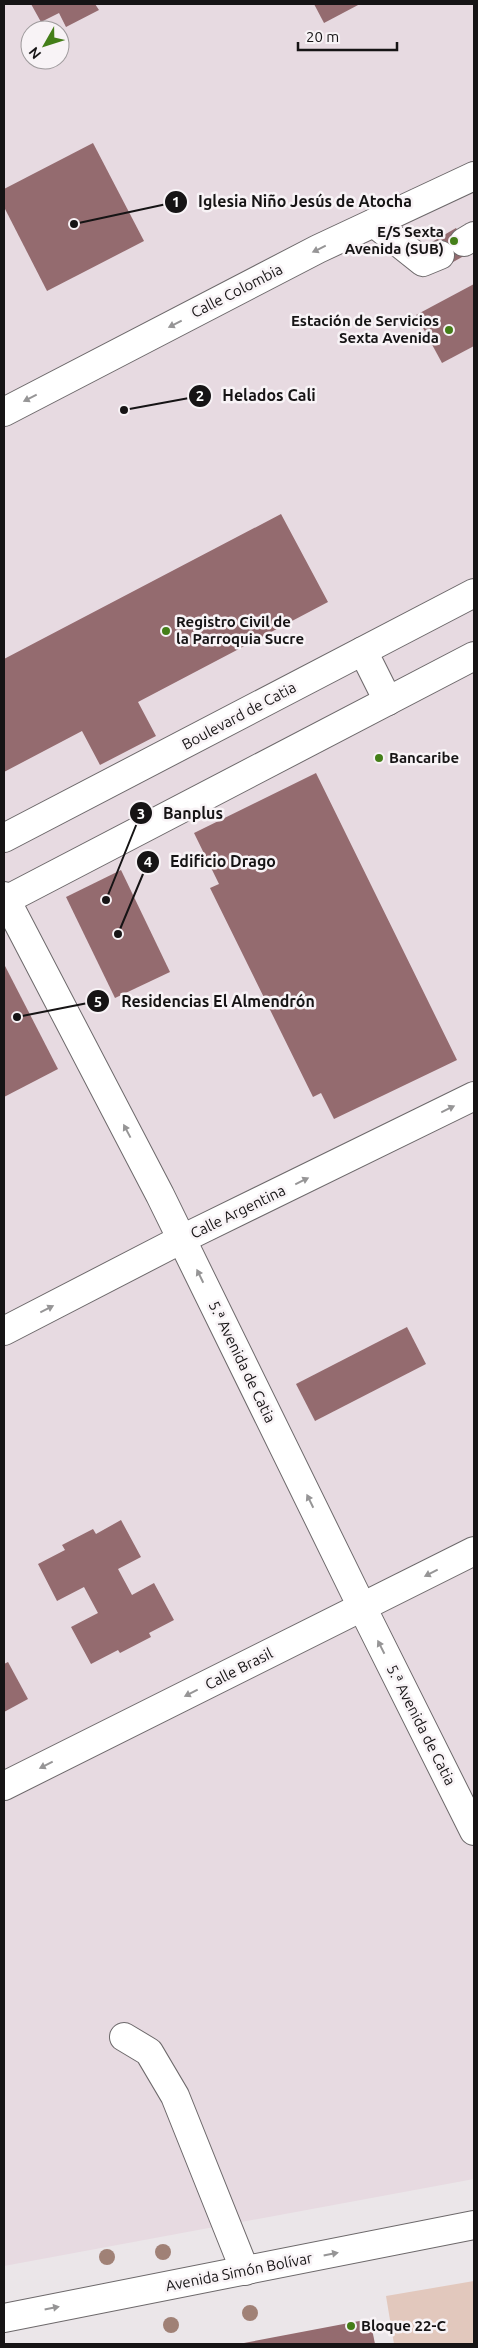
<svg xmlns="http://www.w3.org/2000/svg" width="478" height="2348" font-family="Ubuntu,sans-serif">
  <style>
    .built { fill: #e7dae1; fill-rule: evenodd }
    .green { fill: #e2c8bd }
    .building { fill: #946b6f }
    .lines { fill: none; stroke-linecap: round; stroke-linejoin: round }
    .minor-casing { stroke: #6d696b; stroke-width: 30 }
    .minor { stroke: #fff; stroke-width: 28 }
    .tree { fill: #a08176 }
    .oneway { fill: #969596 }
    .poi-dot { fill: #447e18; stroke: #f8f3f6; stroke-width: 2 }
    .labels { text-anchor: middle; stroke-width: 5; stroke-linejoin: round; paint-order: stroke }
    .poi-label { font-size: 15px; font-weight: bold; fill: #161415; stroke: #f8f3f6; text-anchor: start }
    .street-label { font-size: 15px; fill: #161415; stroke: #f8f3f6 }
    .leader { fill: none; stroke: #161415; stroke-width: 2 }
    .callout-dot { fill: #161415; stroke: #f8f3f6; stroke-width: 2 }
    .mark-label { font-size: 15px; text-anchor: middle; font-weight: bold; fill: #fff }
    .callout-label { font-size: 16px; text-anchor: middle; font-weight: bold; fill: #161415; stroke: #f8f3f6; stroke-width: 5; stroke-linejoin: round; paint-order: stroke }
  </style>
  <rect width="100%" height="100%" fill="#ebe6e9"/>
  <!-- built -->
  <path class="built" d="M 4,4 L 474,4 L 474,2179 L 4,2266 ZM 30,30 L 60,30 L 60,60 L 30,60 Z"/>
  <!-- green -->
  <path class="green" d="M 474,2281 L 474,2344 L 394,2344 L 386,2296 Z"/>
  <!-- building -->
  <g class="building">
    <path d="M 31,4 L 95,4 L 99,10 L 66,27 L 59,13 L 41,22 Z"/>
    <path d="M 314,4 L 360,4 L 324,23 Z"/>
    <path d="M 93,143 L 144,241 L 47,291 L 4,207 L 4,189 Z"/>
    <path d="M 456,228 L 471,252 L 446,266 L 432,242 Z"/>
    <path d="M 474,284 L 474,346 L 442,363 L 416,315 Z"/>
    <path d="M 281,514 L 328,602 L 138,702 L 156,736 L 100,765 L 82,731 L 4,772 L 4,659 Z"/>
    <path d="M 316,773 L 457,1060 L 334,1119 L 321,1093 L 313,1097 L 210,888 L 219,884 L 194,833 Z"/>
    <path d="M 121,870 L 170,972 L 115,998 L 66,897 Z"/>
    <path d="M 4,964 L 58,1069 L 4,1097 Z"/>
    <path d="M 407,1327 L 426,1364 L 315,1421 L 296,1384 Z"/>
    <path d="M 121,1520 L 141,1557 L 118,1569 L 132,1595 L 154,1583 L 174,1620 L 149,1633 L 151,1637 L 120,1653 L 118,1650 L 91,1664 L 71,1627 L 98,1613 L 84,1587 L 57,1601 L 38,1564 L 65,1550 L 62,1545 L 93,1529 L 96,1534 Z"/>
    <path d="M 8,1662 L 28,1699 L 4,1712 L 4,1664 Z"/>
    <path d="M 370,2319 L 375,2344 L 244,2344 L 244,2343 Z"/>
  </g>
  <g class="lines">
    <defs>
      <g id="minor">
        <path d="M 374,223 L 423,262 L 440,255"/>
        <path d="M 464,242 L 474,236"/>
        <path d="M 4,412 L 318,249 L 474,176"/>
        <path d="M 363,651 L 388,701"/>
        <path d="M 4,838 L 474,593"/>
        <path d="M 4,896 L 160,1195 L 362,1607 L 474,1831"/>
        <path d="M 4,901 L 474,656"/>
        <path d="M 4,1331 L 182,1239 L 474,1096"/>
        <path d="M 4,1786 L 474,1551"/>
        <path d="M 124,2037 L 149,2052 L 175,2096 L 245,2271"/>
        <path d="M 4,2318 L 474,2225"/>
      </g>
    </defs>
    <!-- minor casing -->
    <use href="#minor" class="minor-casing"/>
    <!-- minor -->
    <use href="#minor" class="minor"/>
  </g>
  <!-- trees -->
  <g class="tree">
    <circle cx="163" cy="2252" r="8"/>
    <circle cx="107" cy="2257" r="8"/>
    <circle cx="250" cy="2313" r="8"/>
    <circle cx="171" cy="2325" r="8"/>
  </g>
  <!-- one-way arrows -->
  <defs><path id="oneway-solid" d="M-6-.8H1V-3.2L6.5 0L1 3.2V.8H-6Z" transform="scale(1.25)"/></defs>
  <g class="oneway">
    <use href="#oneway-solid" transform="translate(319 249) rotate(154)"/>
    <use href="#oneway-solid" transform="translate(175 324) rotate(153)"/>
    <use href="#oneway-solid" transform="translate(30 398) rotate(153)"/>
    <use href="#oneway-solid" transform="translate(448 1109) rotate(-26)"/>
    <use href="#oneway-solid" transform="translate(127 1131) rotate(-118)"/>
    <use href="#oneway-solid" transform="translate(302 1181) rotate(-26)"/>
    <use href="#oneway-solid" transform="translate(200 1276) rotate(-116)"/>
    <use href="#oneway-solid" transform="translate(47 1309) rotate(-27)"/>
    <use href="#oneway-solid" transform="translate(310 1501) rotate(-116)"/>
    <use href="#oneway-solid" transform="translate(431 1573) rotate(153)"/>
    <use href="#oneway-solid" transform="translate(381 1647) rotate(-117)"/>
    <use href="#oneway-solid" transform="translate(191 1693) rotate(153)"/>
    <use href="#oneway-solid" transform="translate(46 1765) rotate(153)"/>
    <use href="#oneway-solid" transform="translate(331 2254) rotate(-11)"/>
    <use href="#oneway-solid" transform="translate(52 2308) rotate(-11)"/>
  </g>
  <!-- markers -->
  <g class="poi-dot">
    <circle cx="454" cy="241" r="5"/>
    <circle cx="449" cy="330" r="5"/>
    <circle cx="166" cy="631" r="5"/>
    <circle cx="379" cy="758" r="5"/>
    <circle cx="351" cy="2326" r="5"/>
  </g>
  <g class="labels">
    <!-- poi labels -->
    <g class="poi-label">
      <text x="444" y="237" text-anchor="end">E/S Sexta<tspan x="444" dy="17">Avenida (SUB)</tspan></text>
      <text x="439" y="326" text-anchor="end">Estación de Servicios<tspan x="439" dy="17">Sexta Avenida</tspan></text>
      <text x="176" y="627">Registro Civil de<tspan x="176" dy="17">la Parroquia Sucre</tspan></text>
      <text x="389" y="763">Bancaribe</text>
      <text x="361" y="2331">Bloque 22-C</text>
    </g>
    <!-- street labels -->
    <g class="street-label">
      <text transform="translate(237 291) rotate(-27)" y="5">Calle Colombia</text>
      <text transform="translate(239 716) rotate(-28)" y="5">Boulevard de Catia</text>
      <text transform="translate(238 1212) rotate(-26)" y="5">Calle Argentina</text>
      <text transform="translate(242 1362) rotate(64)" y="5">5.ª Avenida de Catia</text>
      <text transform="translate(239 1669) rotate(-27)" y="5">Calle Brasil</text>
      <text transform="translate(421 1725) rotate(63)" y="5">5.ª Avenida de Catia</text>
      <text transform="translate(239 2272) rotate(-11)" y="5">Avenida Simón Bolívar</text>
    </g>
  </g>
  <!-- callouts -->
  <path class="leader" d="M74 224L176 202M124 410L200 396M106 900L141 813M118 934L148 862M17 1017L98 1001"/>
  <g class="callout-dot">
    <circle cx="74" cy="224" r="5"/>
    <circle cx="124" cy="410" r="5"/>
    <circle cx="106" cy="900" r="5"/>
    <circle cx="118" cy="934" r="5"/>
    <circle cx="17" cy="1017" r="5"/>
    <circle cx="176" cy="202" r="12"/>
    <circle cx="200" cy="396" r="12"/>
    <circle cx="141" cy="813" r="12"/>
    <circle cx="148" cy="862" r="12"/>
    <circle cx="98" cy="1001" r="12"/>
  </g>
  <g class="mark-label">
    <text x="176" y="207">1</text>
    <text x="200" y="401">2</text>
    <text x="141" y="819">3</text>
    <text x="148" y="867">4</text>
    <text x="98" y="1007">5</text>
  </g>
  <g class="callout-label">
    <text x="305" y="207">Iglesia Niño Jesús de Atocha</text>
    <text x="269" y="401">Helados Cali</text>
    <text x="193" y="819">Banplus</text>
    <text x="223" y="867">Edificio Drago</text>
    <text x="218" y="1007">Residencias El Almendrón</text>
  </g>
  <!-- border -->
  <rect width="478" height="2348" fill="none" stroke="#161415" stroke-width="10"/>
  <!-- north arrow -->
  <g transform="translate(45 45) rotate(231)"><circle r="24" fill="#f8f3f6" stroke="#9e9a9c"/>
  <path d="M0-4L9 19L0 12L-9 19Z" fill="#447e18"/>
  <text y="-8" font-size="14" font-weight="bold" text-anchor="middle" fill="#161415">N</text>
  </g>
  <!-- scale -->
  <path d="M298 42v8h99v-8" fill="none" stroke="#161415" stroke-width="2.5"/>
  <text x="306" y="42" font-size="15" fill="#161415" stroke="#f8f3f6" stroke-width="4" paint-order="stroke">20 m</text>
</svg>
